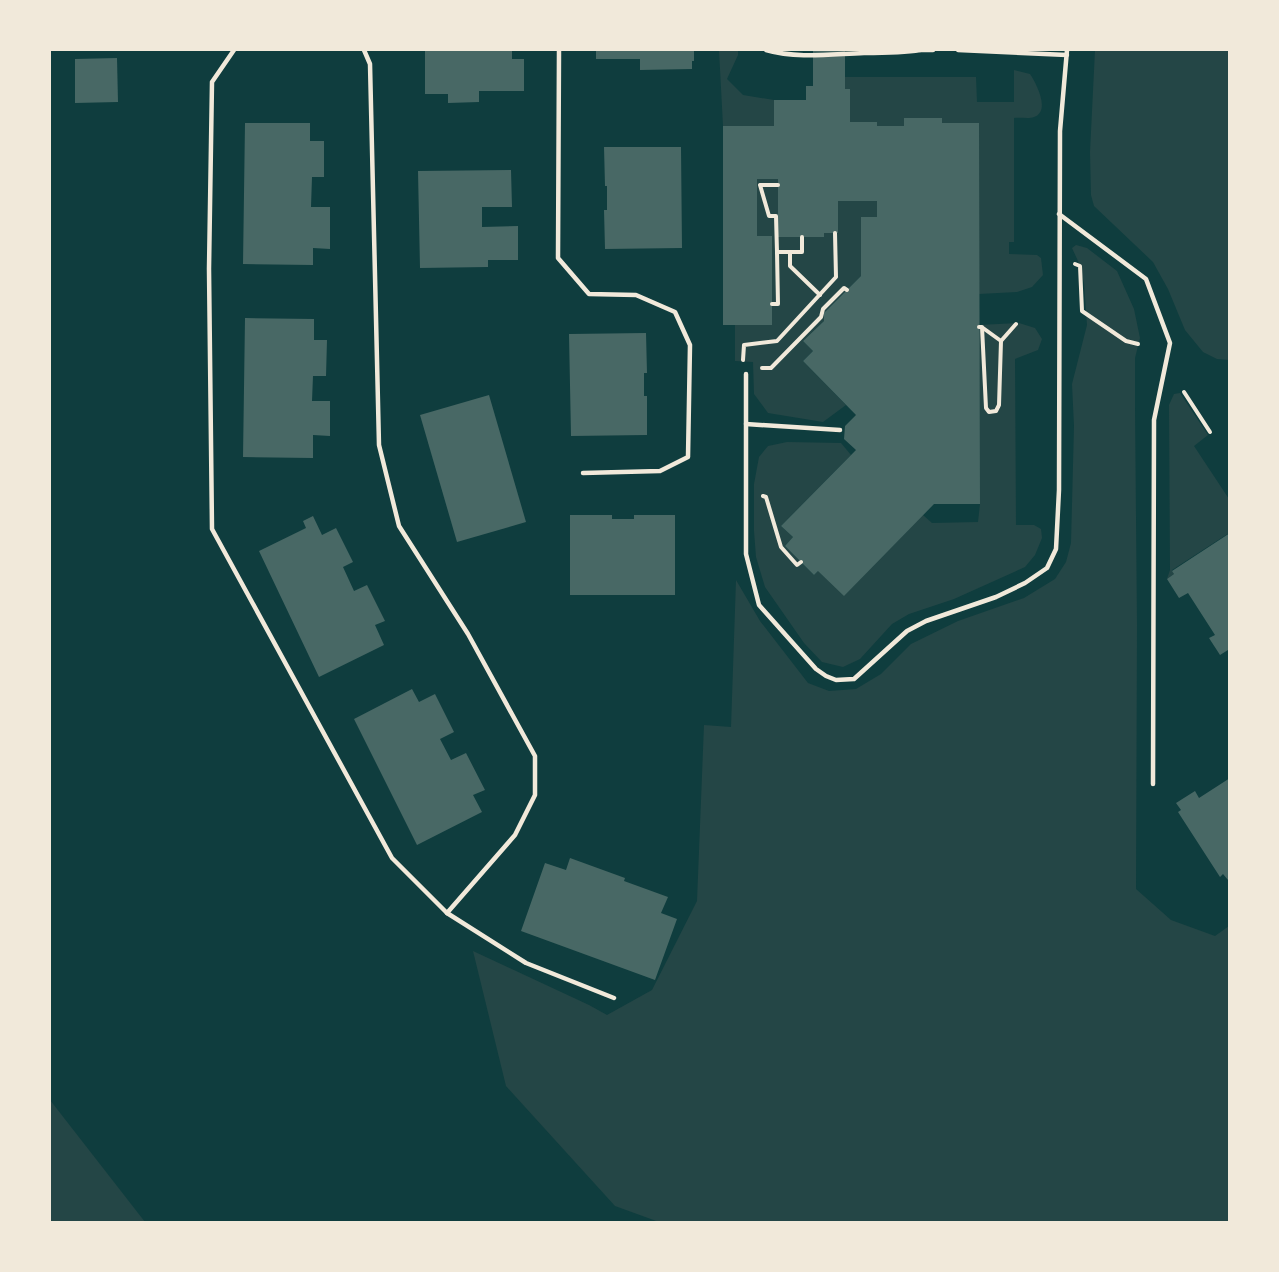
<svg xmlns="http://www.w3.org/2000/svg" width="1279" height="1272" font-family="Lato,sans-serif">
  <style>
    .green { fill: #244646 }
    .building { fill: #486865 }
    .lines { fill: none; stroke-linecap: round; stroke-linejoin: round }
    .path { stroke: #f1e9da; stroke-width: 4 }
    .service { stroke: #f1e9da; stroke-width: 4.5 }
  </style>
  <rect width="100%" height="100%" fill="#0f3d3e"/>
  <!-- green -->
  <g class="green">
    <path d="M 719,50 L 738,50 L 738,55 L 727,79 L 743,95 L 774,100 L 774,126 L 723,126 Z"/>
    <path d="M 1095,50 L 1229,50 L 1229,360 L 1217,359 L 1203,352 L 1185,330 L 1168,289 L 1153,262 L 1094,206 L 1091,195 L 1090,152 Z"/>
    <path d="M 1014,70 L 1030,74 C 1036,83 1051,111 1034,117 C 1029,119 1020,117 1014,118 L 1014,242 L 1009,242 L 1009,254 L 1037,255 L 1041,258 L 1043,275 L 1032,287 L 1017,292 L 979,294 L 979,123 L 942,123 L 904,118 L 904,126 L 877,126 L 877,122 L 850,122 L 845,89 L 845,77 L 976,77 L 977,102 L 1014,102 Z"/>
    <path d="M 757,179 L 778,179 L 824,237 L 824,233 L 838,233 L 838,201 L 877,201 L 877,217 L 861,276 L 824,313 L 824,321 L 803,341 L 813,351 L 803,361 L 846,405 L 823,422 L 768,413 L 754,394 L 753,362 L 735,361 L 735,325 L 772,325 L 772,236 L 757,236 Z"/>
    <path d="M 1076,245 L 1087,248 L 1117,271 L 1134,309 L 1140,338 L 1135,358 L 1135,408 L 1137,625 L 1136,889 L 1171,920 L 1215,936 L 1229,926 L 1229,1222 L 659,1222 L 615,1206 L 506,1086 L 473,951 L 589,1005 L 607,1015 L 652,990 L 697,901 L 704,725 L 731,727 L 736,580 L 760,621 L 808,683 L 829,691 L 856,689 L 881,674 L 911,644 L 958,621 L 1024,598 L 1055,579 L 1066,562 L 1071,543 L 1074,426 L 1072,384 L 1087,325 L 1084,283 L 1078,261 L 1072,248 Z"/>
    <path d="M 1019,323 L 1035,328 L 1042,339 L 1038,350 L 1015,359 L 1016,525 L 1034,525 L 1041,529 L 1042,538 L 1035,555 L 1025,567 L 954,599 L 909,614 L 892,624 L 860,659 L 843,667 L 822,662 L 804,643 L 765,587 L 756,557 L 754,531 L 754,484 L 759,457 L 768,446 L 787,442 L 841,443 L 851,455 L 781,526 L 793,537 L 785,546 L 814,575 L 818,571 L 923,515 L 932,523 L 978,522 L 980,504 L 979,325 Z"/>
    <path d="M 1180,393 L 1208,435 L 1194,446 L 1229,499 L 1229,533 L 1172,570 L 1174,574 L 1167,579 L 1170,570 L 1169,405 L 1174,394 Z"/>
    <path d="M 50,1100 L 145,1222 L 50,1222 Z"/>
  </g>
  <!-- building -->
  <g class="building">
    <path d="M 425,50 L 512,50 L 512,59 L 524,59 L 524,91 L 479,91 L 479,102 L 448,103 L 448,94 L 425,94 Z"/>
    <path d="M 596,50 L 694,50 L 694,61 L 692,61 L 692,69 L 640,70 L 640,59 L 596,59 Z"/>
    <path d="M 813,50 L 845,50 L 845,89 L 850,89 L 850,122 L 877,122 L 877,126 L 904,126 L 904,118 L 942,118 L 942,123 L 979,123 L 980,504 L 934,504 L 844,596 L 818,571 L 814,575 L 785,546 L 793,537 L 781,526 L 856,450 L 844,439 L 845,426 L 856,415 L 803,361 L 813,351 L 803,341 L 824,321 L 824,313 L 861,276 L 861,217 L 877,217 L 877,201 L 838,201 L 838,233 L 824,233 L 824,237 L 778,237 L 778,179 L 757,179 L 757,236 L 772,236 L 772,325 L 723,325 L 723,126 L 774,126 L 774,100 L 806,100 L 806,86 L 813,86 Z"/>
    <path d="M 117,58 L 118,102 L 75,103 L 75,59 Z"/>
    <path d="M 245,123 L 310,123 L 310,141 L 324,141 L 324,177 L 312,177 L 311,207 L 330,207 L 330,249 L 313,248 L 313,265 L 243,264 Z"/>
    <path d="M 604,147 L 681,147 L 682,248 L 605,249 L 604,210 L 607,210 L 607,186 L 605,186 Z"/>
    <path d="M 511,170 L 512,207 L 482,207 L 482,227 L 518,226 L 518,260 L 488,260 L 488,267 L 420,268 L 418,171 Z"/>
    <path d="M 245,318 L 314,319 L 314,340 L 327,340 L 326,376 L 313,376 L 312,401 L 330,401 L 330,436 L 313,435 L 313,458 L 243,457 Z"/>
    <path d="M 646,333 L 647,373 L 644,373 L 644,396 L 647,396 L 647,435 L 571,436 L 569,334 Z"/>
    <path d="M 489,395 L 526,522 L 457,542 L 420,415 Z"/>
    <path d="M 570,515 L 612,515 L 612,519 L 634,519 L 634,515 L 675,515 L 675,595 L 570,595 Z"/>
    <path d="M 313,516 L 322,535 L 336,528 L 353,562 L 343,567 L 354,591 L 367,585 L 385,621 L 375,625 L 384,645 L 319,677 L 259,551 L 306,528 L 303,521 Z"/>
    <path d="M 1230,533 L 1230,652 L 1228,650 L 1220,655 L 1209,638 L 1215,635 L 1188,593 L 1179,598 L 1167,579 L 1174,574 L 1172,571 Z"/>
    <path d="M 412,689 L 419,702 L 435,694 L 454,732 L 440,739 L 451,760 L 466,753 L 485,790 L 473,795 L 482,812 L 417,845 L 354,719 Z"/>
    <path d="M 1230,778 L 1230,879 L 1228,880 L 1223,874 L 1220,877 L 1178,812 L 1181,810 L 1176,803 L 1195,791 L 1199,798 Z"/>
    <path d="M 570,858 L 625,878 L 624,881 L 668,897 L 661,913 L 677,919 L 655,980 L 521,931 L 545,863 L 566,870 Z"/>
  </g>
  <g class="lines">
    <!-- path -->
    <g class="path">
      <path d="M 802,237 L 802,252 L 790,252 L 790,266 L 820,295"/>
      <path d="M 777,252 L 776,216 L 769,216 L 760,185 L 778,185"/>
      <path d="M 1075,264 L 1080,266 L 1082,311 L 1126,341 L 1138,344"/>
      <path d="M 772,304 L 778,304 L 777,252 L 790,252"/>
      <path d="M 979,327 L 982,327 L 986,408 L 989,412 L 996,411 L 999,405 L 1001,341 L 1016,324"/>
      <path d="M 983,328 L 1001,341"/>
      <path d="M 743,360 L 744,345 L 777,341 L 836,277 L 835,233"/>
      <path d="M 762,368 L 771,368 L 821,317 L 823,309 L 844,288 L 847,290"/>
      <path d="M 1184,392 L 1210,432"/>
      <path d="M 763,496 L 766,497 L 781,547 L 797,565 L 801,562"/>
    </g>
    <!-- service -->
    <g class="service">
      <path d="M 234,50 L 212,82 L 209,269 L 212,529 L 392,858 L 447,913 L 526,963 L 614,998"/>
      <path d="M 364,50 L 370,64 L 379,445 L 399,526 L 468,634 L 535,756 L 535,795 L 515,835 L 447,913"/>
      <path d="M 559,50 L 558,258 L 589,294 L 636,295 L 675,312 L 690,345 L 688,457 L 660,471 L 583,473"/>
      <path d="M 766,50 C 797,59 832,54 864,53 C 883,53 903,53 920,50"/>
      <path d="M 920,50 L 933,50"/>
      <path d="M 958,50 L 1067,55"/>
      <path d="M 1059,214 L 1146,279 L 1170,343 L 1154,420 L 1153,784"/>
      <path d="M 746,374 L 746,554 L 759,605 L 816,669 L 826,676 L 836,680 L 854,679 L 907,631 L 926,621 L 996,597 L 1025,583 L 1047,568 L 1056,549 L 1059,490 L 1060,131 L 1067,50"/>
      <path d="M 746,424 L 840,430"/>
    </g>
  </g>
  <!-- border -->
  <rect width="1279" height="1272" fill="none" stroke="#f1e9da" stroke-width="102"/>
</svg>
